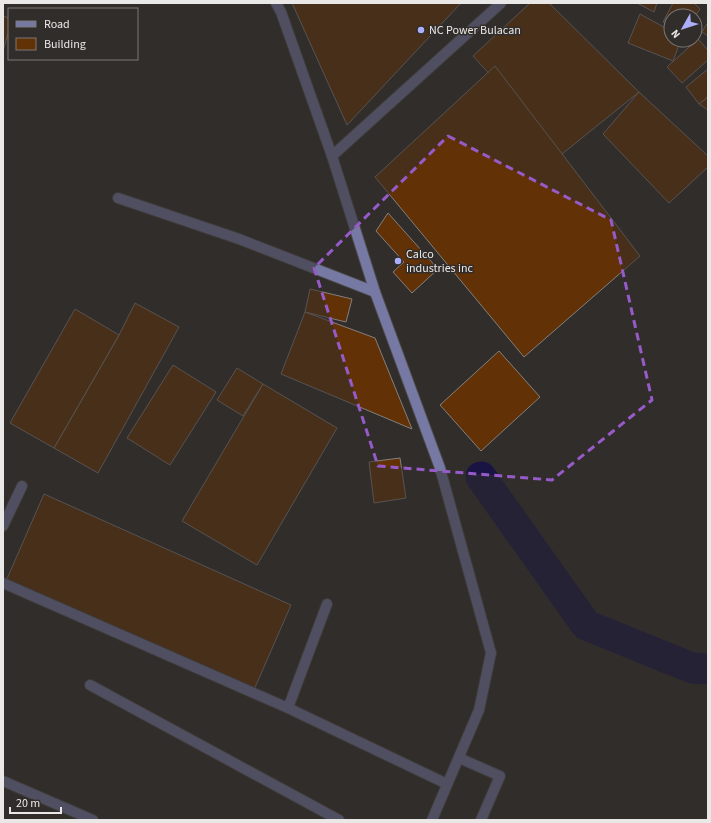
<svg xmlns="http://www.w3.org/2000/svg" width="711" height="823" font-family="'Source Sans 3',sans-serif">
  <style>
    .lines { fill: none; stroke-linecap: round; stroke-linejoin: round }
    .river { stroke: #191444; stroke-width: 31 }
    .building { fill: #623106; stroke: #84807e }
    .minor-casing { stroke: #4f4b49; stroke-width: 12 }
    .minor { stroke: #7679a4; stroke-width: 10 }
    .marked { fill: none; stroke: #975bc9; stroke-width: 3; stroke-dasharray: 8 5; stroke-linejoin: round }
    .poi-dot { fill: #abaffb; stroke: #312d2b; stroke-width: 1.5 }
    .labels { text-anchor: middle; stroke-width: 3; stroke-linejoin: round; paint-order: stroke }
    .poi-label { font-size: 12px; fill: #eae8e7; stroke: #312d2b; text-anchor: start }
  </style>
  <rect width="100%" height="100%" fill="#312d2b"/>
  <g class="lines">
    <!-- river -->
    <path class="river" d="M 481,477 L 586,625 L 692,668 L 708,669"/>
  </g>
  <!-- building -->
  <g class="building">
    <path d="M 292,3 L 461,3 L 347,125 Z"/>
    <path d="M 530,3 L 549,3 L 639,92 L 562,154 L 473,56 Z"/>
    <path d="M 637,3 L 657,3 L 654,12 Z"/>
    <path d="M 673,3 L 694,3 L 700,9 L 695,16 L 671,16 L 671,28 L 663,22 Z"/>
    <path d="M 640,14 L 671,31 L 671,40 L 681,40 L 673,61 L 628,43 Z"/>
    <path d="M 3,16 L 9,18 L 9,30 L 3,51 Z"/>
    <path d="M 708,22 L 708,36 L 702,32 Z"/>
    <path d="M 698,39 L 708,50 L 708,60 L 682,83 L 667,67 Z"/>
    <path d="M 495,66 L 640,256 L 524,357 L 375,177 Z"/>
    <path d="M 708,69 L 708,97 L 699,104 L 686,87 Z"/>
    <path d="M 639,92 L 708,156 L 708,167 L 669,203 L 603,134 Z"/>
    <path d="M 708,97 L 708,110 L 699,104 Z"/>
    <path d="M 388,213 L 438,269 L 412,293 L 393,272 L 404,262 L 376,231 Z"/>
    <path d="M 310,289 L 352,299 L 346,322 L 305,312 Z"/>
    <path d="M 135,303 L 179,327 L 98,473 L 54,448 L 119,335 Z"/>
    <path d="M 75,309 L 119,335 L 54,448 L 10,423 Z"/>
    <path d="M 305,312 L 375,338 L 412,429 L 281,374 Z"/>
    <path d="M 499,351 L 540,397 L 481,451 L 440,405 Z"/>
    <path d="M 173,365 L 216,392 L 170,465 L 127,438 Z"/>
    <path d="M 237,368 L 263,384 L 243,416 L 217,400 Z"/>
    <path d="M 263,384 L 337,428 L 257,565 L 182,521 Z"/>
    <path d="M 400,458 L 406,498 L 374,503 L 369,462 Z"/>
    <path d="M 44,494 L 291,605 L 253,692 L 6,581 Z"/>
  </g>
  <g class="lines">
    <defs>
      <g id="minor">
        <path d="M 276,3 L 281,12 L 332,156 L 375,292 L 440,468 L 491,653 L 479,710 L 432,820"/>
        <path d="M 332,156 L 501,3"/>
        <path d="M 118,198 L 239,239 L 375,292"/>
        <path d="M 3,526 L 22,486"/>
        <path d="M 3,583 L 288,708 L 447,784"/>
        <path d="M 90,685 L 339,820"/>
        <path d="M 288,708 L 327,604"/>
        <path d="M 459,758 L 500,776 L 481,820"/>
        <path d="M 3,781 L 93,820"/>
      </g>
    </defs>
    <!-- minor casing -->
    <use href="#minor" class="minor-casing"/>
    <!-- minor -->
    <use href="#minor" class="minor"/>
  </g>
  <!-- marked area -->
  <path d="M0 0H711V823H0ZM 448,136 L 611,220 L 652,400 L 552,480 L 378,466 L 314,268 Z" fill="#312d2b" fill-opacity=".55" fill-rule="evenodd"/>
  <path class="marked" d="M 448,136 L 611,220 L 652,400 L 552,480 L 378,466 L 314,268 Z"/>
  <!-- markers -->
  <g class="poi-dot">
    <circle cx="421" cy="30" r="4"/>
    <circle cx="398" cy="261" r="4"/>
  </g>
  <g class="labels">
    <!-- poi labels -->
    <g class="poi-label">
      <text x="429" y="34">NC Power Bulacan</text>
      <text x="406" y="258">Calco<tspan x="406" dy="14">industries inc</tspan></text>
    </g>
  </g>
  <!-- border -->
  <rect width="711" height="823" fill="none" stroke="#eae8e7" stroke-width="8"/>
  <!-- legend -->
  <rect x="8" y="8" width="130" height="52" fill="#312d2b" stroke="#7b7876"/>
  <rect x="16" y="21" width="20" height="6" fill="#7679a4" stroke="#7b7876"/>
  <text x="44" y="28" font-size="12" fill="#eae8e7">Road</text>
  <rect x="16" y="38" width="20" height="12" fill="#623106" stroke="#7b7876"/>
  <text x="44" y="48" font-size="12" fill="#eae8e7">Building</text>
  <!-- north arrow -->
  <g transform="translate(683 28) rotate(231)"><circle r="19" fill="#312d2b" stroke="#7b7876"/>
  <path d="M0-3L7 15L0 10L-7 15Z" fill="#abaffb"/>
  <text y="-6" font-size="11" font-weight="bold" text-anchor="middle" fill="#eae8e7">N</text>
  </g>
  <!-- scale -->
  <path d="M10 807v6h51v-6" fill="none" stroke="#eae8e7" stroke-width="2"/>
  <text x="16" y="807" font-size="12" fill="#eae8e7" stroke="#312d2b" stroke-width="3" paint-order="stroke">20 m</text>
</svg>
